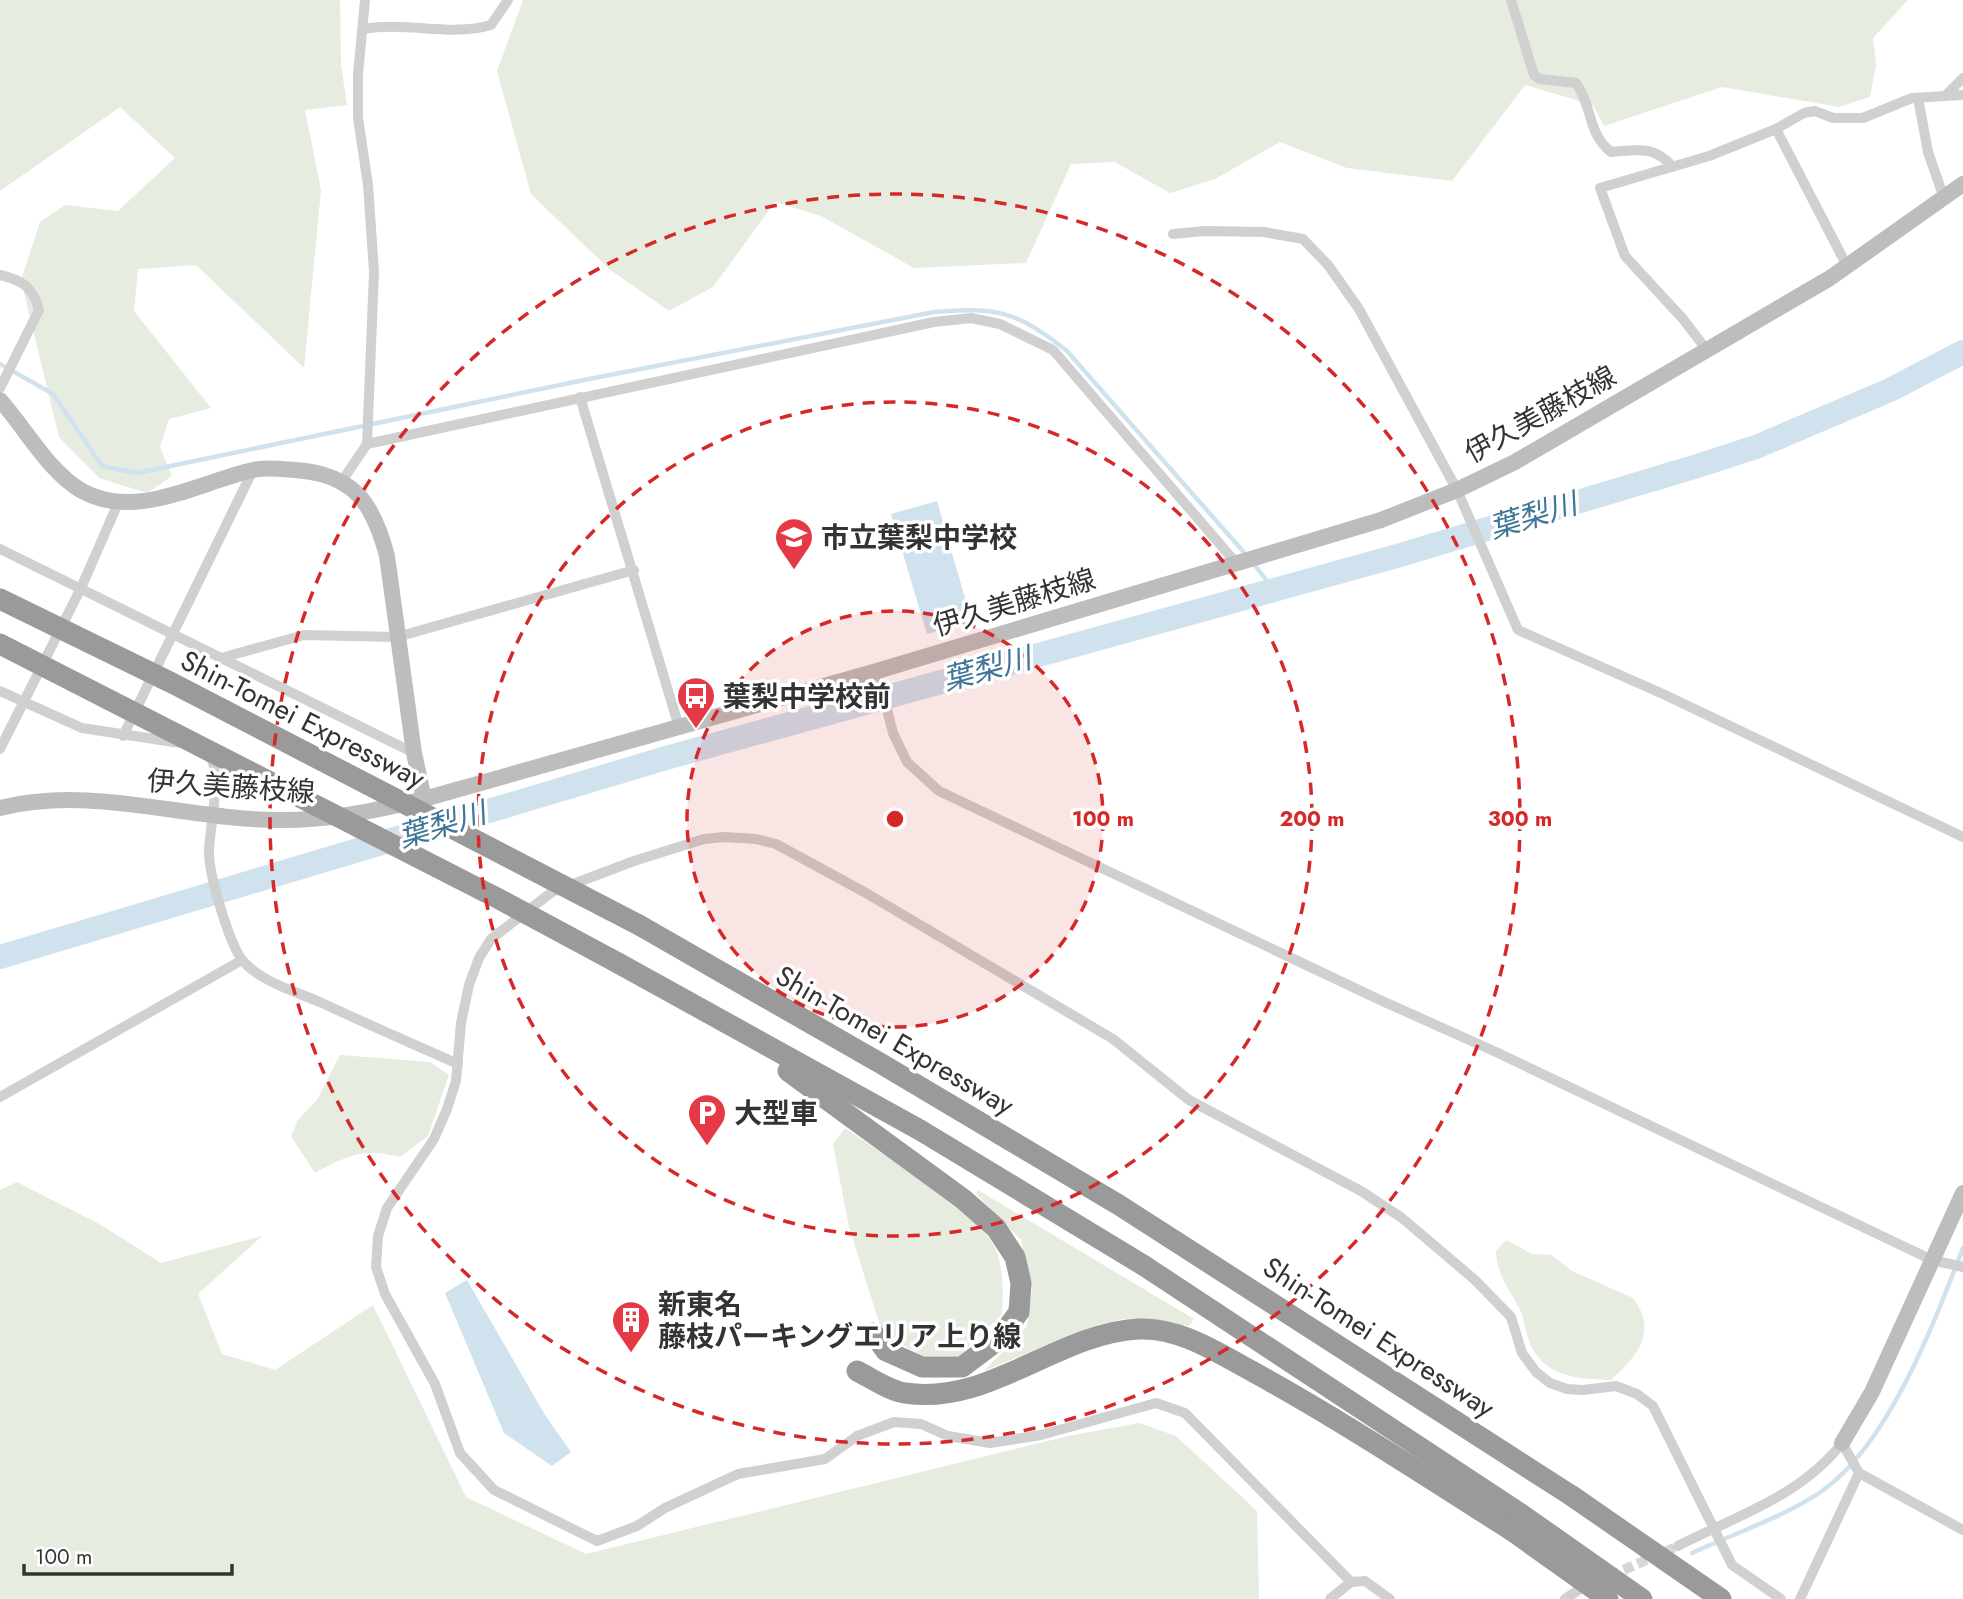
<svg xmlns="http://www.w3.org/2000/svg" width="1963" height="1599" font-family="Jost,'Noto Sans JP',sans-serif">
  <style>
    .green { fill: #e6ecdf }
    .water { fill: #cfe2ee }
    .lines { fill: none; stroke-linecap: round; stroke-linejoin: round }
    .stream { stroke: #cfe2ee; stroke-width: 4.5 }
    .river { stroke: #cfe2ee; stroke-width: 24 }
    .street-tunnel { stroke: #d6d6d6; stroke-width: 10; stroke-dasharray: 10 5; stroke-linecap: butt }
    .street { stroke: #d0d0d0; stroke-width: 10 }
    .secondary { stroke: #bdbdbd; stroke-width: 16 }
    .highway { stroke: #9a9a9a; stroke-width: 21 }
    .highway-bridge { stroke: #9a9a9a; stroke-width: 21 }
    .ring { fill: none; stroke: #d62828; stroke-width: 3.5; stroke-dasharray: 12 9 }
    .labels { text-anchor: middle; stroke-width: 7; stroke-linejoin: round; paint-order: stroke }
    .street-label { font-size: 28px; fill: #333; stroke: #fff }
    .poi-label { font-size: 28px; font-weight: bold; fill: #333; stroke: #fff; text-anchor: start }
    .water-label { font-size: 30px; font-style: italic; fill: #3f7597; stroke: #fff }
    .centre { fill: #d62828; stroke: #fff; stroke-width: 3.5 }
    .ring-label { font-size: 21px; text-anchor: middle; font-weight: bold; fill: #d62828; stroke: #fff; stroke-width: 7; stroke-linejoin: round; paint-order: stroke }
  </style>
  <rect width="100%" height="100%" fill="#fff"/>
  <!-- green -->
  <g class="green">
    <path d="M 0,0 L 340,0 L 341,65 L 347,105 L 305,110 L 321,190 L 304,368 L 196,265 L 138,269 L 134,311 L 211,408 L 169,419 L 160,447 L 172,476 L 147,493 L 99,478 L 59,437 L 21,280 L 40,222 L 65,205 L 118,211 L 175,158 L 120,107 L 0,191 Z"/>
    <path d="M 523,0 L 1908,0 L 1873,38 L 1876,65 L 1870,97 L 1839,107 L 1722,87 L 1604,126 L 1593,105 L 1525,85 L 1452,181 L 1347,168 L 1280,142 L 1215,179 L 1170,193 L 1115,162 L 1071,164 L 1026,263 L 914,268 L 821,216 L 775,202 L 713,287 L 669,311 L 609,269 L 531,194 L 497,71 Z"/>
    <path d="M 340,1055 L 430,1062 L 449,1075 L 428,1136 L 400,1157 C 363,1148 348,1155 315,1173 L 291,1136 L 298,1120 L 317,1100 Z"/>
    <path d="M 845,1128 C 878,1152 984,1215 996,1250 C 1004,1271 1003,1292 1002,1314 L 960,1356 L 924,1356 L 883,1335 L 849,1227 L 833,1144 Z"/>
    <path d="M 17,1182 L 101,1225 L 161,1263 L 262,1236 L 198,1294 L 222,1354 L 275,1370 L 373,1305 L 466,1497 L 586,1554 L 1068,1436 L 1139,1423 L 1176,1436 L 1257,1511 L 1259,1599 L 0,1599 L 0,1190 Z"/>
    <path d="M 978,1190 L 1194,1319 L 1189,1326 L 1123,1319 L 1096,1325 L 984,1371 L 1027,1326 L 1032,1289 L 1021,1240 L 976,1194 Z"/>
    <path d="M 1506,1240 L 1532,1254 L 1551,1255 L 1572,1271 L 1633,1298 C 1659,1332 1636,1357 1611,1380 C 1580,1379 1547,1378 1531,1346 C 1525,1334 1526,1322 1520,1310 C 1509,1288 1497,1276 1496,1251 Z"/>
  </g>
  <!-- water -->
  <g class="water">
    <path d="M 937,501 L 972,622 L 927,634 L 891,514 Z"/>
    <path d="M 467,1280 L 545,1415 L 571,1452 L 552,1466 L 504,1433 L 445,1293 Z"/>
  </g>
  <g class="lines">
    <!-- stream -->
    <g class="stream">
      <path d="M 0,364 L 53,394 L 102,466 L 137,473 L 584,380 L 934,312 C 997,307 1017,311 1067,351 L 1248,557"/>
      <path d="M 1253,563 L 1273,589"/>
      <path d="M 1692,1553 C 1733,1534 1786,1516 1822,1491 C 1889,1444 1934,1323 1963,1248"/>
    </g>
    <!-- river -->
    <path class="river" d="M 0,957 L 666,758 L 1397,556 L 1694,467 L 1756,447 L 1890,390 L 1963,352"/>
    <!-- street-tunnel -->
    <path class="street-tunnel" d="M 1610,1576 L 1678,1546"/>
    <!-- street -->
    <g class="street">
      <path d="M 1511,0 L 1534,75 L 1540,79 L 1576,83 C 1593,107 1587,133 1611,152 C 1639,150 1653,145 1673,167"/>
      <path d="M 363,29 C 406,21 450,37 491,25 L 508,0"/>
      <path d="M 1946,95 L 1963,78"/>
      <path d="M 1918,98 L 1928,152 L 1944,198"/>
      <path d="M 1776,129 L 1847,266"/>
      <path d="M 1173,234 L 1205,231 L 1264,232 L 1303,239 L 1328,265 L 1359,309 L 1457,490 L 1518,630 L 1663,694 L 1963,837"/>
      <path d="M 0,275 C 22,280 33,287 39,310 L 0,388"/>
      <path d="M 1706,349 L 1683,319 L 1625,256 L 1600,188 L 1709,156 L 1776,129 L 1804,113 L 1815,111 L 1833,118 L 1863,118 L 1912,98 L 1963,95"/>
      <path d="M 580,397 L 679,727"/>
      <path d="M 367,444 L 934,322 L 971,318 L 1000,324 L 1053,350 L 1237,564"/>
      <path d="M 342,481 L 367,444 L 374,272 L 368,185 L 358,118 L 358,74 L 365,0"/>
      <path d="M 0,549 L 414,753"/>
      <path d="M 221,658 L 304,635 L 397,637 L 634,570"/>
      <path d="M 877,671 L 893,733 L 907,762 L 939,791 L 1380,1000 L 1496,1052 L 1932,1260 L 1963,1267"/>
      <path d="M 0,691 L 82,728 L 180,743"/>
      <path d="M 123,736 L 253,470"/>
      <path d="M 0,749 L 81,588 L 119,501"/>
      <path d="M 210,757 C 222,772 210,827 209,850 C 208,872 229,944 243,961 C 261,982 297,992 322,1003 C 367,1024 413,1044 458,1064"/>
      <path d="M 0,1097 L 242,960"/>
      <path d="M 1678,1546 C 1736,1516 1801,1496 1842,1443 L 1859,1473 L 1963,1530"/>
      <path d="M 1351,1582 L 1185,1413 L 1156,1403 L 1041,1435 L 990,1443 L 948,1436 L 921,1424 L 894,1422 L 857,1436 L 825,1459 L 738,1474 L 665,1508 L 637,1526 L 597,1541 L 494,1490 L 460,1453 L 435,1384 L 385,1294 L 376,1267 L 378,1236 L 387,1208 L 434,1139 L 447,1109 L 456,1081 L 461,1023 L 469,985 L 479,958 L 491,939 L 552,892 L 634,861 L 704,839 L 724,837 L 756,839 L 776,844 L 866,893 L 1113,1039 L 1189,1100 L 1361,1191 L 1402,1218 L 1475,1280 L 1511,1317 L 1522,1353 L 1536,1372 L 1550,1383 L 1567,1389 L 1583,1390 L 1616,1386 L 1637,1394 L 1653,1406 L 1732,1565 L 1781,1599"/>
      <path d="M 1330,1599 L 1351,1582 L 1365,1581 L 1390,1599"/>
      <path d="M 1565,1599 L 1580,1589"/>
      <path d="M 1800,1599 L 1859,1473"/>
    </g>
    <!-- secondary -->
    <g class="secondary">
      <path d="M 0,400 C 26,429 48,471 82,491 C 137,521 199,482 253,470 C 267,467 281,469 295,470 C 354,474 373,503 387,556 L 414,753 L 424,799"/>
      <path d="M 0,808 C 91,785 184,819 276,820 C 327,821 374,811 424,799 L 877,671 L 1381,520 L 1457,490 L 1515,462 L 1830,278 L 1963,184"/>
      <path d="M 1842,1443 L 1872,1392 L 1963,1193"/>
    </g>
    <!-- highway -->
    <g class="highway">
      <path d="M 639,925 L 880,1063 L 1119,1205 L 1572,1496"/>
      <path d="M 618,963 L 920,1130 L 1143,1265 L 1521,1514"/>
      <path d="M 788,1071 L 963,1199 L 996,1228 L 1015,1257 L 1021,1283 L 1019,1312 L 998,1340 L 962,1367 L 922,1367 L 886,1351 L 873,1333"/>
      <path d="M 857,1371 C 871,1378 890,1391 905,1393 C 989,1406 1057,1333 1139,1329 C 1181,1327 1221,1355 1257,1374 C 1344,1422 1427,1477 1511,1530"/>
    </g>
    <!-- highway-bridge -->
    <g class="highway-bridge">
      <path d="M 0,599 L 172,683 L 639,925"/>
      <path d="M 0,644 L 499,899 L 618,963"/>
      <path d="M 1572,1496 L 1721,1599"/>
      <path d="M 1521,1514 L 1642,1599"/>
      <path d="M 1511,1530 L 1608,1599"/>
    </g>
  </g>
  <!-- distance rings -->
  <circle cx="895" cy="819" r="208" fill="#d62828" fill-opacity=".12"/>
  <g class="ring">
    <circle cx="895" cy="819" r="208"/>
    <circle cx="895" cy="819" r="417"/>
    <circle cx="895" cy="819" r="625"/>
  </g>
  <!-- icons -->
  <defs>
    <symbol id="school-pin" viewBox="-11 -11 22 30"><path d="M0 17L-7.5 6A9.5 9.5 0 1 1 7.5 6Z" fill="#e63946" stroke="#fff"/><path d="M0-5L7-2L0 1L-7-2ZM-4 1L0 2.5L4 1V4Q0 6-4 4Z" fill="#fff"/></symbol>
    <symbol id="bus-pin" viewBox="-11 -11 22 30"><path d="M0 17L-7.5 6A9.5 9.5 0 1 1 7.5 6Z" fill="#e63946" stroke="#fff"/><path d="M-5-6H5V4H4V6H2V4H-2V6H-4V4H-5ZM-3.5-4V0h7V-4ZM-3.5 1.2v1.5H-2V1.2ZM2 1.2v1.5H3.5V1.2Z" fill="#fff"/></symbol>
    <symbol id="parking-pin" viewBox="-11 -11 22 30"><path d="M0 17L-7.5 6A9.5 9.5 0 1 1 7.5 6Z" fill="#e63946" stroke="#fff"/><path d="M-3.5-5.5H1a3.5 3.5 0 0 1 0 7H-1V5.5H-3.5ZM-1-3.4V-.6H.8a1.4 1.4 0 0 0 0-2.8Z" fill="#fff"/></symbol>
    <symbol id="building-pin" viewBox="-11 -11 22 30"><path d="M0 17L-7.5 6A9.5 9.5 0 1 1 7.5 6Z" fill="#e63946" stroke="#fff"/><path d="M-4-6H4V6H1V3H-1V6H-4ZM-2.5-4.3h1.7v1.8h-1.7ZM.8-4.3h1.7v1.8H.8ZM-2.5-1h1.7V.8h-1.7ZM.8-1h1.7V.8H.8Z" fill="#fff"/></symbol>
  </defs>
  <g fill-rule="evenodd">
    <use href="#school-pin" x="772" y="515" width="44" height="60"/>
    <use href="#bus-pin" x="674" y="674" width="44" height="60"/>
    <use href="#parking-pin" x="685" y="1091" width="44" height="60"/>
    <use href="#building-pin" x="609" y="1298" width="44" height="60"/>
  </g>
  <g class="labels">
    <!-- street labels -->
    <g class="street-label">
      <text transform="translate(1540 414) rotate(-29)" y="10">伊久美藤枝線</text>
      <text transform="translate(1014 602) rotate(-17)" y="10">伊久美藤枝線</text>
      <text transform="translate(303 719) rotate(27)" y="10">Shin-Tomei Expressway</text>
      <text transform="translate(231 786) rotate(4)" y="10">伊久美藤枝線</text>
      <text transform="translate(895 1040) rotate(30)" y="10">Shin-Tomei Expressway</text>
      <text transform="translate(1379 1337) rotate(33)" y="10">Shin-Tomei Expressway</text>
    </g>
    <!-- poi labels -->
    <g class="poi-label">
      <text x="821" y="547">市立葉梨中学校</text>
      <text x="723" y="706">葉梨中学校前</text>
      <text x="734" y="1123">大型車</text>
      <text x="658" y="1314">新東名<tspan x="658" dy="32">藤枝パーキングエリア上り線</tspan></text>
    </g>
    <!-- water labels -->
    <g class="water-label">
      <text transform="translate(1533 516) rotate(-17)" y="10">葉梨川</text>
      <text transform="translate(987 669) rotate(-15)" y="10">葉梨川</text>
      <text transform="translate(442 825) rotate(-17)" y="10">葉梨川</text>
    </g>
  </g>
  <circle cx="895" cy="819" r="10" class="centre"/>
  <g class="ring-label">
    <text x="1103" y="826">100 m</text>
    <text x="1312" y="826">200 m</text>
    <text x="1520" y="826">300 m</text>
  </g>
  <!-- scale -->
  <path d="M24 1564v10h208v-10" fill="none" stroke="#333333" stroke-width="3.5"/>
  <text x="35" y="1564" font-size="21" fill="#333333" stroke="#ffffff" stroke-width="5" paint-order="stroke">100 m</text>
</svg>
